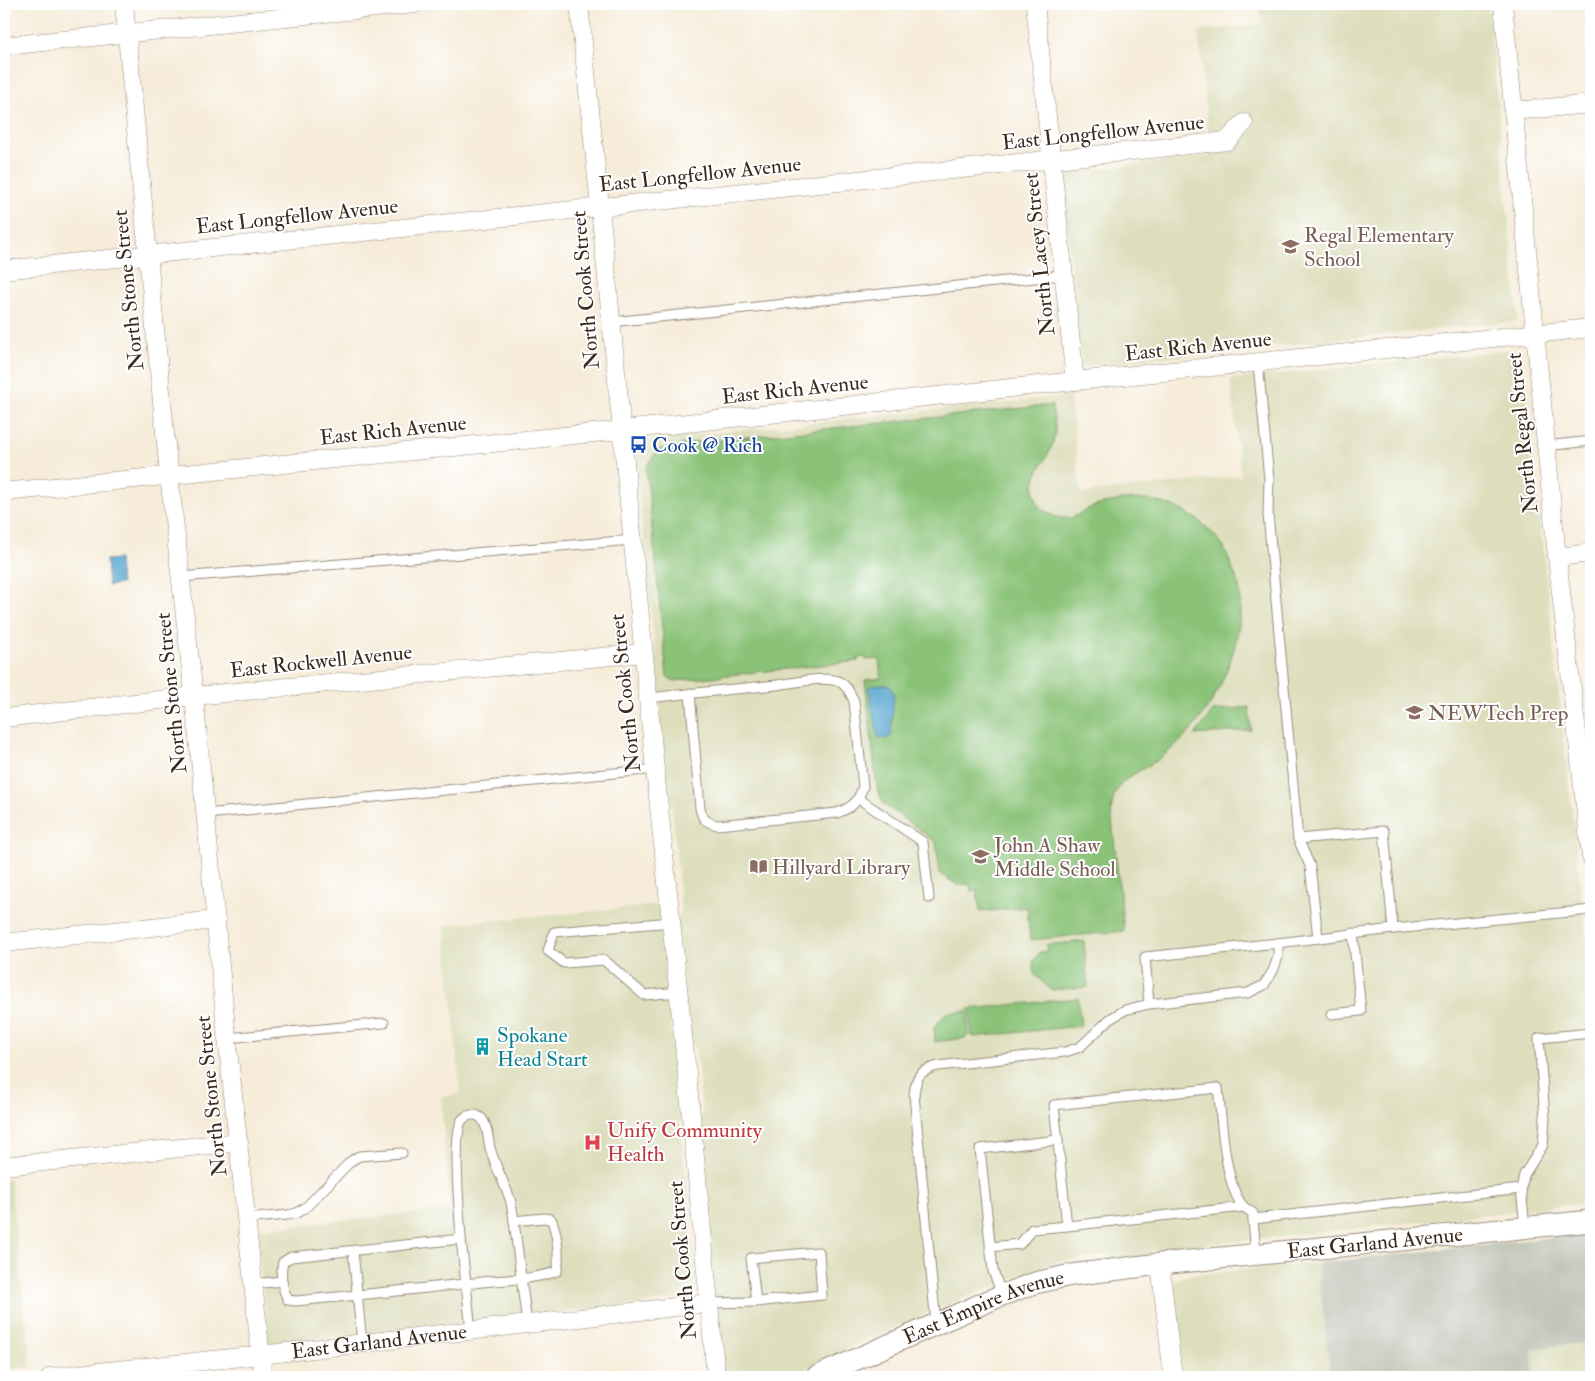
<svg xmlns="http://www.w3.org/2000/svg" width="1595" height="1381" font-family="'IM FELL Double Pica',serif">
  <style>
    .built { fill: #dddebc }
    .industrial { fill: #c2c6b9 }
    .green { fill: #8ac378; stroke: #62764b }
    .water { fill: #57a6d1; stroke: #496878 }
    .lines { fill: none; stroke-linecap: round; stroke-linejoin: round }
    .service-casing { stroke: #988b7c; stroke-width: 11 }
    .minor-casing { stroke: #988b7c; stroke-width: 19 }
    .tertiary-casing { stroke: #988b7c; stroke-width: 23 }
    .service { stroke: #fff; stroke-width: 9 }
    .minor { stroke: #fff; stroke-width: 18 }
    .tertiary { stroke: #fff; stroke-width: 21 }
    .labels { text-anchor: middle; stroke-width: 4; stroke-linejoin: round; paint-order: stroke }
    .street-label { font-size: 21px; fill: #3b2a1e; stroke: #fff }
    .education-label { font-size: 21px; fill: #785e54; stroke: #fff; text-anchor: start }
    .transit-label { font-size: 21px; fill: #164399; stroke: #fff; text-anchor: start }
    .culture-label { font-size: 21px; fill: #0d838f; stroke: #fff; text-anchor: start }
    .health-label { font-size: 21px; fill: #be3a42; stroke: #fff; text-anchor: start }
  </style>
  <rect width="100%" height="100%" fill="#fff"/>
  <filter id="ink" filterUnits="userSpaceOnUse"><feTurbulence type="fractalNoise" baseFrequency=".02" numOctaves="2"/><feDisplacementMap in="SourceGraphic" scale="10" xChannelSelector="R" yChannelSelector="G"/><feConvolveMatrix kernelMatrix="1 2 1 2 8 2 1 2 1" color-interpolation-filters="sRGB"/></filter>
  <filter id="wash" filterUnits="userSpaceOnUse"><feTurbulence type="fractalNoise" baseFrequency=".0096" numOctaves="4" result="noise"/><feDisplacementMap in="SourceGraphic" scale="20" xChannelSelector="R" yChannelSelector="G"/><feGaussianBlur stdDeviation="1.12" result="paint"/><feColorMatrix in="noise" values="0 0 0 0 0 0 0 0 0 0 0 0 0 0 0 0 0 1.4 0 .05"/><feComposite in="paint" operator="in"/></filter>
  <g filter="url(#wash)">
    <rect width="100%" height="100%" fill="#f6ecd9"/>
    <!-- built -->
    <g class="built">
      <path d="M 1259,4 L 1488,4 L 1518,321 L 1082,366 L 1061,173 L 1211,156 L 1198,31 L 1261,24 Z"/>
      <path d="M 1510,350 L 1518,353 L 1522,361 L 1591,984 L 1591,1203 L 1155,1250 L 1144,1257 L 1119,1259 L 1105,1255 L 1055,1262 L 947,1305 L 819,1361 L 792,1377 L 722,1377 L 698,1125 L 702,1110 L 696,1051 L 689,1040 L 677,924 L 681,910 L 672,805 L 664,791 L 656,725 L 661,712 L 635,451 L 637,444 L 644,440 L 1070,396 L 1081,493 L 1241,476 L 1230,379 Z"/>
      <path d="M 659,905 L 696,1280 L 693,1298 L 268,1344 L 257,1229 L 450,1209 L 441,1097 L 460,1094 L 453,1010 L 444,925 Z"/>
      <path d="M 10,1179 L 31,1367 L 4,1370 L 4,1180 Z"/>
      <path d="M 1317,1263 L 1330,1374 L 1304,1377 L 1182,1377 L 1176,1315 L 1170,1302 L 1171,1289 L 1178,1279 L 1189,1275 Z"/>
      <path d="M 1591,1342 L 1591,1377 L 1535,1377 L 1532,1349 Z"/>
    </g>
    <!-- industrial -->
    <path class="industrial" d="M 1591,1233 L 1591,1342 L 1532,1349 L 1535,1377 L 1304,1377 L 1330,1374 L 1317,1263 Z"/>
    <!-- green -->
    <g class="green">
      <path d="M 1052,405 C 1053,416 1057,429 1054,439 C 1050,459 1029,474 1035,495 C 1038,511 1058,522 1073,517 C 1079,515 1084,510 1090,508 C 1098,505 1107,503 1116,501 C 1157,493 1201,512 1224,548 C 1227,553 1229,560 1231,565 C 1233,572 1238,579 1239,586 C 1247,635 1220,701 1186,736 C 1178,743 1169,752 1160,758 C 1145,769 1121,777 1114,796 C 1113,801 1112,806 1111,811 L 1124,931 L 1030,940 L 1027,907 L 980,912 L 977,890 L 971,891 L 970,884 L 958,885 L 940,874 L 936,842 L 885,805 L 879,795 L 877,787 L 865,680 L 881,678 L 879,659 L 866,660 L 866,657 L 858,658 L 858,661 L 675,681 L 667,677 L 646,467 L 659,449 L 681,447 L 681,444 Z"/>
      <path d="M 1249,707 L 1251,730 L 1195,735 L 1213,711 Z"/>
      <path d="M 1084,941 L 1088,987 L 1051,990 L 1034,974 L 1033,961 L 1040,952 L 1047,951 L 1046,945 Z"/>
      <path d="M 1078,998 L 1081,1026 L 972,1037 L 969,1009 Z"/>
      <path d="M 967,1011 L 969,1035 L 966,1035 L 966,1038 L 935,1042 L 934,1027 L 946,1013 Z"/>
    </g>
    <!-- water -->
    <g class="water">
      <path d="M 119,559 L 121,584 L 108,586 L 106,560 Z"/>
      <path d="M 884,684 L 891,687 L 894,694 L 891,736 L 886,739 L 878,737 L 869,691 L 870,687 L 873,685 Z"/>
    </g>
  </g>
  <g filter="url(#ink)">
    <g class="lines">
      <defs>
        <g id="service">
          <path d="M 611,322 L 1063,275"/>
          <path d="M 1258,363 L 1269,479 L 1268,514 L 1298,839 L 1310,866 L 1318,938"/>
          <path d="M 1545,446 L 1591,441"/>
          <path d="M 181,577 L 633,540"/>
          <path d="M 648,698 C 691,693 734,689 777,685 C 794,683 822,676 838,681 C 847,685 850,693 854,701 L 863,787 C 857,803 853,807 837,813 L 718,825 C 706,823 702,819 700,808 L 690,693"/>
          <path d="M 859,799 L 923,842 L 929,898"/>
          <path d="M 206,814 L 655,769"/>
          <path d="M 1298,839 L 1384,831 L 1393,929"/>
          <path d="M 672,922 L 554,932 L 548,951 L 564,963 L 604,960 L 644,995 L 679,992"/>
          <path d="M 1278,943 L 1393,929 L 1591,910"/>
          <path d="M 1331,1014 L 1361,1011 L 1353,933"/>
          <path d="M 227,1038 L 384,1023"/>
          <path d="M 1521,1189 L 1524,1175 L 1543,1145 L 1545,1118 L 1539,1038 L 1591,1033"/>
          <path d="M 1244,1207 L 1067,1226 L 1054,1105 L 1218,1088 C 1222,1119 1224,1184 1243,1206 C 1246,1209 1250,1211 1253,1213 L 1253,1219"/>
          <path d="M 246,1219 L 288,1215 L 297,1213 L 306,1207 L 351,1161 L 359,1156 L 402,1153"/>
          <path d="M 461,1239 C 460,1217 452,1135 462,1120 C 467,1114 477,1113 482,1119 C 488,1126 488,1139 490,1148 C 495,1166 504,1182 510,1199 C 512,1206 513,1214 514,1221"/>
          <path d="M 990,1247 L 1020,1244 L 1032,1229 L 1067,1226"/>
          <path d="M 353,1251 L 362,1343"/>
          <path d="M 1256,1254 L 1253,1219 L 1521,1189 L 1525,1227"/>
          <path d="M 253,1284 L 282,1281"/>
          <path d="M 1002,1295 L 993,1271 L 980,1149 L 1058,1140"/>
          <path d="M 709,1303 L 756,1302 L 822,1295 L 819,1252 L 751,1258 L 756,1302"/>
          <path d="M 936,1324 L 914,1095 C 916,1076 919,1071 938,1066 L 1065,1052 L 1080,1047 L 1110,1019 L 1125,1010 L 1149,1004 L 1248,993 L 1264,985 L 1273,971 L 1278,957 L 1278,943 L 1145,957 L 1149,1004"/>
          <path d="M 471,1330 L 461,1239 L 291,1257 L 283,1262 C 280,1274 282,1288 288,1300 L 296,1301 C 358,1295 420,1289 482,1282 C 503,1280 539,1279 557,1271 C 560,1258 557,1231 551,1219 L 544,1218 L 514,1221 L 527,1324"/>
        </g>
        <g id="minor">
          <path d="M 124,4 L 169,475 L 194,696 L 227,1038 L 263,1377"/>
          <path d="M 579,4 L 600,207 L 655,769 L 687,1073 L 716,1377"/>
          <path d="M 1035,4 L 1075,381"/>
          <path d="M 1503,4 L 1557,557 L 1591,857"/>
          <path d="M 4,46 L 415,4"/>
          <path d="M 1513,111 L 1591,104"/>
          <path d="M 4,270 L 1227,141 L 1244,123"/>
          <path d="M 4,492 L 604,432 L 1075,381 L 1591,328"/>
          <path d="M 1557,557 L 1591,553"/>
          <path d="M 4,718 L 194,696 L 643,653"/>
          <path d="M 4,943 L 216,920"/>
          <path d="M 4,1166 L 239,1142"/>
          <path d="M 1160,1264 L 1173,1377"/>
          <path id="s1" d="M 50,1377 L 261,1355 L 709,1303"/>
        </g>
        <g id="tertiary">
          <path id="s2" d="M 816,1377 L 1002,1295 L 1035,1283 L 1071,1275 L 1160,1264 L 1591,1221"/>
        </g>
      </defs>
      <!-- service casing -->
      <use href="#service" class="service-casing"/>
      <!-- minor casing -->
      <use href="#minor" class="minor-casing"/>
      <!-- tertiary casing -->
      <use href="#tertiary" class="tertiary-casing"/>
      <!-- service -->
      <use href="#service" class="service"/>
      <!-- minor -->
      <use href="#minor" class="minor"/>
      <!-- tertiary -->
      <use href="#tertiary" class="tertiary"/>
    </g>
  </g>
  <!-- icons -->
  <defs>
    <symbol id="school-bare" viewBox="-9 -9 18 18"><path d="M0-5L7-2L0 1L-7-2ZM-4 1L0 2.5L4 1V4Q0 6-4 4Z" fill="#8d6e63" stroke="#fff" stroke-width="2.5" paint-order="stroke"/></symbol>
    <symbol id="bus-bare" viewBox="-9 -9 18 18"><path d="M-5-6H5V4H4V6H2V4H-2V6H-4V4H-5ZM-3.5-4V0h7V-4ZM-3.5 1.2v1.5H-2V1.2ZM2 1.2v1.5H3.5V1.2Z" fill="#1a4fb4" stroke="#fff" stroke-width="2.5" paint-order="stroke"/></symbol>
    <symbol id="library-bare" viewBox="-9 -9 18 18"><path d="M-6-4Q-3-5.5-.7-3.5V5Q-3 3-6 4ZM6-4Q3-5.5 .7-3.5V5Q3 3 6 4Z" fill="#8d6e63" stroke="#fff" stroke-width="2.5" paint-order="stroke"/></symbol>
    <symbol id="building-bare" viewBox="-9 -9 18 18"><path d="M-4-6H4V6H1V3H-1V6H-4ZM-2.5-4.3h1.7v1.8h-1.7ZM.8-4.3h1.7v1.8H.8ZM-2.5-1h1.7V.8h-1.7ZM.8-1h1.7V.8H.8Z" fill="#0f9aa8" stroke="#fff" stroke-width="2.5" paint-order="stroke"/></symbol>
    <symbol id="hospital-bare" viewBox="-9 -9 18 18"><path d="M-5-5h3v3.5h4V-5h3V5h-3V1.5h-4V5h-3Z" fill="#e0444e" stroke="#fff" stroke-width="2.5" paint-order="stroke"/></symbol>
  </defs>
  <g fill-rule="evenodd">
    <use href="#school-bare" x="1278" y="234" width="25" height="25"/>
    <use href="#bus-bare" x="626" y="432" width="25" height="25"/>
    <use href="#school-bare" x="1402" y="700" width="25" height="25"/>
    <use href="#school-bare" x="968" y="844" width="25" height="25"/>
    <use href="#library-bare" x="746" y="854" width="25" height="25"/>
    <use href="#building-bare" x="470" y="1034" width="25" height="25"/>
    <use href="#hospital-bare" x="580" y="1130" width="25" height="25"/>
  </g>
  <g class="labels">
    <!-- street labels -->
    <g class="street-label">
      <text transform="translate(1103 132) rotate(-6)" y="7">East Longfellow Avenue</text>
      <text transform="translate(700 174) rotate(-6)" y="7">East Longfellow Avenue</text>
      <text transform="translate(297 216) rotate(-6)" y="7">East Longfellow Avenue</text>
      <text transform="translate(1039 254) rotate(-96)" y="7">North Lacey Street</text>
      <text transform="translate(128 290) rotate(-96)" y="7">North Stone Street</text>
      <text transform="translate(585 290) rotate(-95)" y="7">North Cook Street</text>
      <text transform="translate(1198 346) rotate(-6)" y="7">East Rich Avenue</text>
      <text transform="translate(795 389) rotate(-6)" y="7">East Rich Avenue</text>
      <text transform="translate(393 430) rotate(-6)" y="7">East Rich Avenue</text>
      <text transform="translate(1522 433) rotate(-96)" y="7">North Regal Street</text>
      <text transform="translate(321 661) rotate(-6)" y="7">East Rockwell Avenue</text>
      <text transform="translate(171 693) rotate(-96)" y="7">North Stone Street</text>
      <text transform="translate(625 693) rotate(-96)" y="7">North Cook Street</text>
      <text transform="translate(211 1096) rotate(-96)" y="7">North Stone Street</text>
      <text dy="7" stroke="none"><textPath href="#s2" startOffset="581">East Garland Avenue</textPath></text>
      <text transform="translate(682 1260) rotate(-95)" y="7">North Cook Street</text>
      <text dy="7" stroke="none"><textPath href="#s2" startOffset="182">East Empire Avenue</textPath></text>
      <text dy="7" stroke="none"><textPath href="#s1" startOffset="331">East Garland Avenue</textPath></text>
    </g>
    <!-- education labels -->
    <g class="education-label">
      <text x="1304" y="242">Regal Elementary<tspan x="1304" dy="24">School</tspan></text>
      <text x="1428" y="720">NEWTech Prep</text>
      <text x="994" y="852">John A Shaw<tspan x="994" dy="24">Middle School</tspan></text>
      <text x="772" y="874">Hillyard Library</text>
    </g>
    <!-- transit labels -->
    <g class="transit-label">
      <text x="652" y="452">Cook @ Rich</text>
    </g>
    <!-- culture labels -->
    <g class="culture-label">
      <text x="497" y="1042">Spokane<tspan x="497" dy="24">Head Start</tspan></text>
    </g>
    <!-- health labels -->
    <g class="health-label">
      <text x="607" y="1137">Unify Community<tspan x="607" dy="24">Health</tspan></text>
    </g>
  </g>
  <!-- margin -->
  <rect width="1595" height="1381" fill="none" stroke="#fff" stroke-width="20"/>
</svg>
